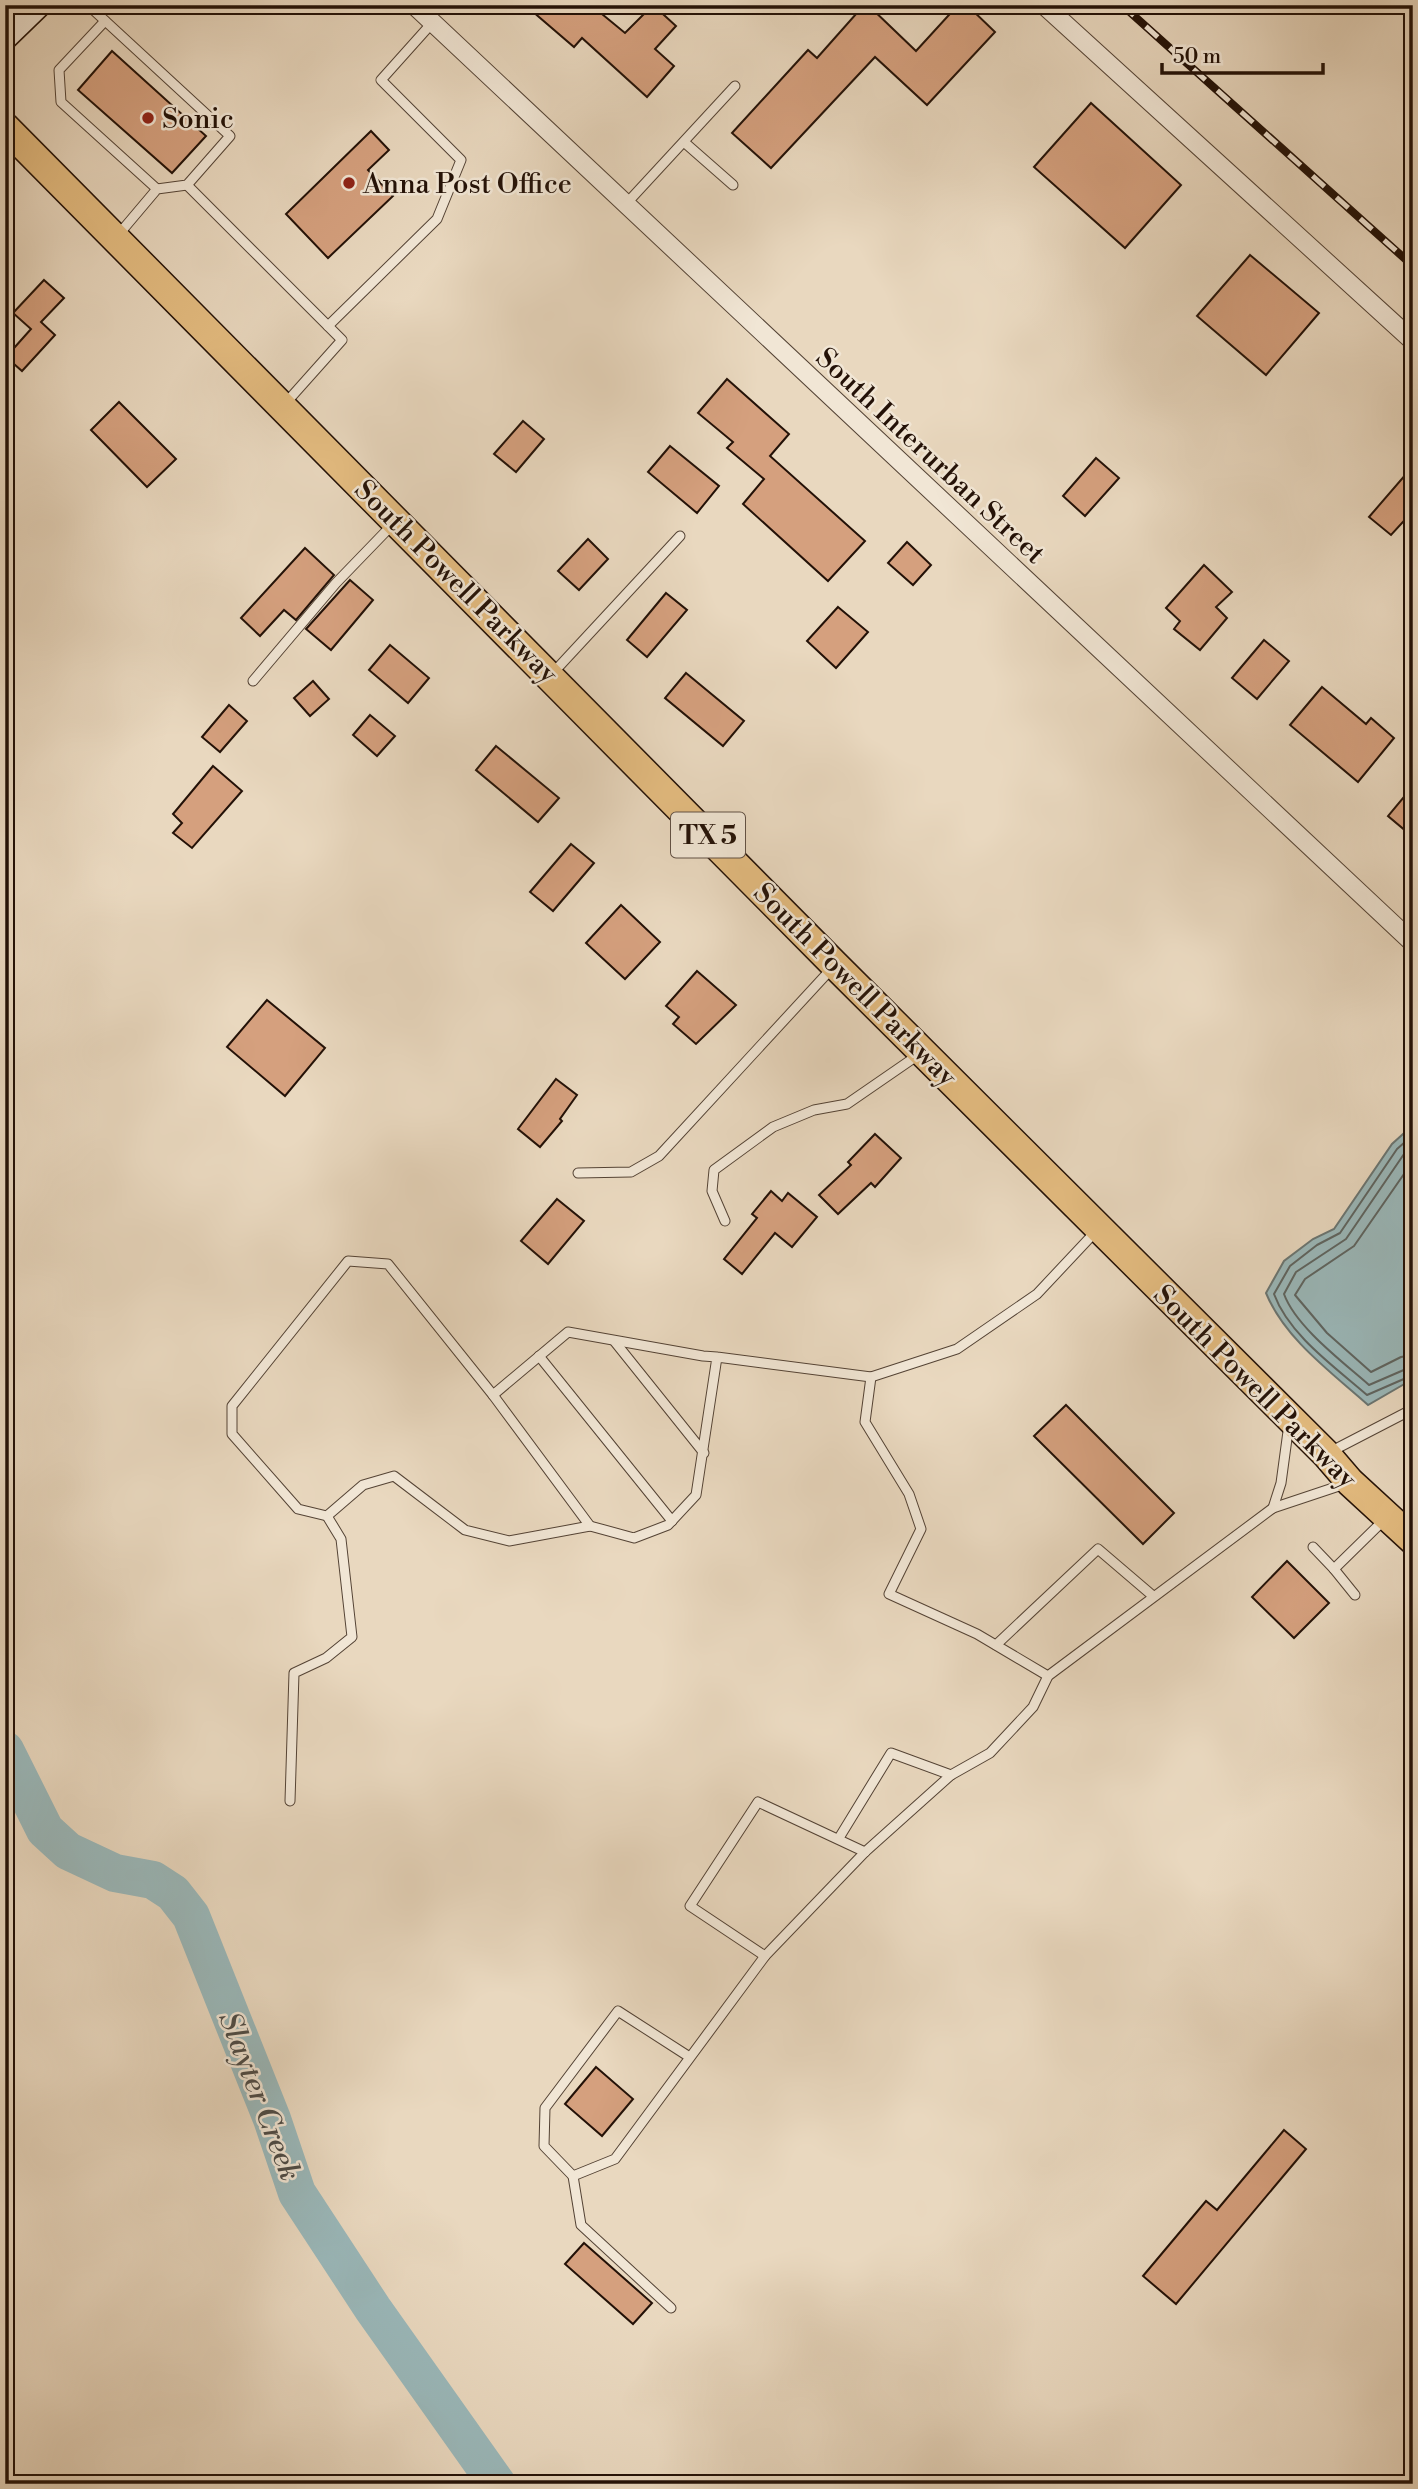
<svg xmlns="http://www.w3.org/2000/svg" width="1418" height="2489" font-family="'Libre Bodoni',serif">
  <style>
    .water { fill: #9ab8ba; stroke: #6a7572; stroke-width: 2 }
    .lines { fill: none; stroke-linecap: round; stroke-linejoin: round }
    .shore { stroke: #5e6460; stroke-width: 2 }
    .river { stroke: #9ab8ba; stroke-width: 38 }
    .building { fill: #d5a07e; stroke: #231107; stroke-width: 2 }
    .service-casing { stroke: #544335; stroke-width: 11 }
    .minor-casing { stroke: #544335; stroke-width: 20 }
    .secondary-casing { stroke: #231107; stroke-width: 29 }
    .primary-casing { stroke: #231107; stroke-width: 31 }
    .service { stroke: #f1e6d5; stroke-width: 9 }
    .minor { stroke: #f1e6d5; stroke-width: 18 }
    .secondary { stroke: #f1e6d5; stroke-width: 26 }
    .primary { stroke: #e4bc80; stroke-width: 28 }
    .rail-casing { stroke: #231107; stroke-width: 8 }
    .rail { stroke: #f1e6d5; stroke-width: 5; stroke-dasharray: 16; stroke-linecap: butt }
    .poi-dot { fill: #8f2418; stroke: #f1e6d5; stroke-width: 2.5 }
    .labels { text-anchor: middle; stroke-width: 5; stroke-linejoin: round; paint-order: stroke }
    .shield { fill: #f1e6d5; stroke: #615145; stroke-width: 2 }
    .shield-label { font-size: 26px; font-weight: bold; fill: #231107 }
    .poi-label { font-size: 28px; fill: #231107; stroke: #f1e6d5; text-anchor: start }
    .street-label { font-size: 28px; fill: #231107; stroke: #f1e6d5 }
    .water-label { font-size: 30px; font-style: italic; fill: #4d4b46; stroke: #f1e6d5 }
  </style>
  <rect width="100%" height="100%" fill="#e9d8bf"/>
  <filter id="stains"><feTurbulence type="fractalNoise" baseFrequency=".00286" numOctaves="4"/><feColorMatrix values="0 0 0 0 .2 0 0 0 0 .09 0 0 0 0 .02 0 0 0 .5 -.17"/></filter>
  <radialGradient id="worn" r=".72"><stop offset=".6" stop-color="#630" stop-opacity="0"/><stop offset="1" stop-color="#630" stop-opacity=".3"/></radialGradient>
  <!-- water -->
  <path class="water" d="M 1413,1125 L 1413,1379 L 1368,1405 C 1331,1372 1285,1339 1266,1293 L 1284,1261 L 1313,1239 L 1334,1229 L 1392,1144 Z"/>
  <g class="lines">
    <!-- shore -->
    <g class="shore">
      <path d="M 1413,1135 L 1397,1149 L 1340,1233 L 1317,1245 L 1290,1266 L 1274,1294 C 1289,1335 1335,1367 1367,1395 L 1413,1375"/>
      <path d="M 1413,1146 L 1404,1154 L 1346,1239 L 1296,1272 L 1284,1294 C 1296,1327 1343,1362 1369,1385 L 1413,1366"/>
      <path d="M 1413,1161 L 1354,1246 L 1305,1279 L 1295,1295 L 1327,1333 L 1371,1372 L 1401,1357 L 1413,1355"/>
    </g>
    <!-- river -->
    <path class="river" d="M 5,1750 L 45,1830 L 68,1851 L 115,1873 L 153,1880 L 173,1893 L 191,1916 L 272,2119 L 297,2193 L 373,2309 L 497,2484"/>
  </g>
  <!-- building -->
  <g class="building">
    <path d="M 525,5 L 591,5 L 625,33 L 653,5 L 676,26 L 655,49 L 674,66 L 647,97 L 582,38 L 574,47 Z"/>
    <path d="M 864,5 L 868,5 L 916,51 L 958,5 L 967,5 L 995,32 L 927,105 L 875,57 L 771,168 L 732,133 L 808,50 L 817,58 Z"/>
    <path d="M 112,51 L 206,136 L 172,173 L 78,90 Z"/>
    <path d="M 1091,103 L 1181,185 L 1125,248 L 1034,167 Z"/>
    <path d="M 371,131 L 389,150 L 368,170 L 393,196 L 328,258 L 286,214 Z"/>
    <path d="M 1250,255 L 1319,313 L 1266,375 L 1197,316 Z"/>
    <path d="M 44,280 L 64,298 L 41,322 L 55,335 L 22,371 L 6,357 L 31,329 L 13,313 Z"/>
    <path d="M 727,379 L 789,434 L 770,456 L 865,541 L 828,581 L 743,504 L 764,479 L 727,448 L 733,442 L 698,413 Z"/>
    <path d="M 119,402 L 176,459 L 147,487 L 91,430 Z"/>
    <path d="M 523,421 L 544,439 L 516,472 L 494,454 Z"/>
    <path d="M 670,446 L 719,486 L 697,513 L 648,472 Z"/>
    <path d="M 1096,458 L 1119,478 L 1085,516 L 1063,496 Z"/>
    <path d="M 1413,466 L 1413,511 L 1391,535 L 1369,517 Z"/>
    <path d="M 588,539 L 608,559 L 579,590 L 558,571 Z"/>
    <path d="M 907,542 L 931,565 L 913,585 L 888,563 Z"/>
    <path d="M 305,548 L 334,575 L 296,620 L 284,610 L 260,636 L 241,618 Z"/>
    <path d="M 1204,565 L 1232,592 L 1216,607 L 1227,618 L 1200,650 L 1174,629 L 1180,621 L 1166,608 Z"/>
    <path d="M 350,580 L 373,600 L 331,650 L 306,629 Z"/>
    <path d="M 666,593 L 687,610 L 647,657 L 627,640 Z"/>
    <path d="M 838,607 L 868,632 L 836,668 L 807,641 Z"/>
    <path d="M 1264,640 L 1289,661 L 1257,699 L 1232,678 Z"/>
    <path d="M 390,645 L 429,678 L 408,703 L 369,670 Z"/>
    <path d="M 686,673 L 744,721 L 723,746 L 665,698 Z"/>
    <path d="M 313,681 L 329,699 L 310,716 L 294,698 Z"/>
    <path d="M 1322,687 L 1366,724 L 1371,718 L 1394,738 L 1358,782 L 1290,725 Z"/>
    <path d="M 229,705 L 247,721 L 220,752 L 202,737 Z"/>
    <path d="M 370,715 L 395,736 L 377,756 L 353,735 Z"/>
    <path d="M 496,746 L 559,798 L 538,822 L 476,770 Z"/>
    <path d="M 213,766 L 242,791 L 192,848 L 173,833 L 182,823 L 173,814 Z"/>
    <path d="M 1413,786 L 1413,837 L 1388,816 Z"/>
    <path d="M 571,844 L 594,863 L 553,911 L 530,892 Z"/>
    <path d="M 621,905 L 660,942 L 625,979 L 586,943 Z"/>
    <path d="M 697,971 L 736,1005 L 696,1044 L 673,1024 L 679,1017 L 666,1006 Z"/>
    <path d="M 267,1000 L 325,1048 L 285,1096 L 227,1047 Z"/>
    <path d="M 556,1079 L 577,1095 L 560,1119 L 562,1121 L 540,1147 L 518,1129 Z"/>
    <path d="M 875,1134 L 901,1158 L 875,1187 L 871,1183 L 838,1214 L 819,1195 L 851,1165 L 848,1162 Z"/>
    <path d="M 771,1191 L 782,1201 L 788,1193 L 817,1217 L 792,1247 L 775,1233 L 742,1274 L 724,1259 L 757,1218 L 752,1214 Z"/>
    <path d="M 557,1199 L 584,1221 L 548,1264 L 521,1241 Z"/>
    <path d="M 1066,1405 L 1174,1513 L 1143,1544 L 1034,1436 Z"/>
    <path d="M 1287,1561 L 1329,1603 L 1294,1638 L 1252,1597 Z"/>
    <path d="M 596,2067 L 633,2099 L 602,2136 L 565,2104 Z"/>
    <path d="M 1284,2130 L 1306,2149 L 1176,2304 L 1143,2276 L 1206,2201 L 1217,2210 Z"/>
    <path d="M 584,2243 L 652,2303 L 633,2324 L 565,2264 Z"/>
  </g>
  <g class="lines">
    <defs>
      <g id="service">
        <path d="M 88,5 L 230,136 L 187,185 L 157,189 L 119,234"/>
        <path d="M 105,21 L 59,70 L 61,102 L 157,189"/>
        <path d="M 684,142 L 733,185"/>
        <path d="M 187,185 L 342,340 L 284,405"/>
        <path d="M 626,204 L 735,86"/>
        <path d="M 328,326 L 437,219 L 461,160 L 381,80 L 432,23"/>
        <path d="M 552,674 L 680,536"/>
        <path d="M 253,681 L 336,583 L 393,524"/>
        <path d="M 578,1173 L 631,1172 L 659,1156 L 834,966"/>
        <path d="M 725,1221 L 712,1191 L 714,1170 L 773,1127 L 814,1110 L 847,1104 L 921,1053"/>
        <path d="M 615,1342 L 704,1453"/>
        <path d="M 539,1356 L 672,1521"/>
        <path d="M 717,1357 L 696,1495 L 668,1525 L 634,1538 L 590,1526 L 509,1541 L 465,1530 L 394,1476 L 363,1485 L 327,1516 L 298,1509 L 232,1434 L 232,1406 L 348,1261 L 388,1264 L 493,1395 L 568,1332 L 703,1356 L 717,1357 L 871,1377 L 957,1349 L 1037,1294 L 1098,1229"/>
        <path d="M 871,1377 L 865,1422 L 909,1494 L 921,1529 L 889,1594 L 977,1634 L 1048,1676"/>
        <path d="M 493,1395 L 590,1526"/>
        <path d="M 1328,1453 L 1413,1409"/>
        <path d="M 1273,1508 L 1281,1483 L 1289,1424"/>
        <path d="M 1313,1547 L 1334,1569 L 1385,1519"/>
        <path d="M 1334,1569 L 1355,1595"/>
        <path d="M 996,1645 L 1098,1549 L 1153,1596"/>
        <path d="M 290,1801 L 294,1673 L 326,1658 L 352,1637 L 341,1539 L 327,1516"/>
        <path d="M 839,1838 L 891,1753 L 951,1775"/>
        <path d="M 765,1956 L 690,1906 L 758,1802 L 865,1852"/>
        <path d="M 688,2056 L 618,2011 L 545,2108 L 544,2146 L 573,2176 L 615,2159 L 765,1956 L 865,1852 L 951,1775 L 990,1753 L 1033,1707 L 1048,1676 L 1273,1508 L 1345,1484"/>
        <path d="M 573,2176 L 581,2225 L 671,2308"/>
      </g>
      <g id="minor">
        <path d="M 414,5 L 1413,943"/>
        <path d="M 1044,5 L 1413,341"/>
      </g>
      <path id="secondary" d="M 5,36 L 37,5"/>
      <path id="primary" d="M 5,127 L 835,965 L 1326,1454 L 1350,1482 L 1413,1540"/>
    </defs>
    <!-- service casing -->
    <use href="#service" class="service-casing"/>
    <!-- minor casing -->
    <use href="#minor" class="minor-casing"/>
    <!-- secondary casing -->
    <use href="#secondary" class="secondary-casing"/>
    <!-- primary casing -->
    <use href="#primary" class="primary-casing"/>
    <!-- service -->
    <use href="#service" class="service"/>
    <!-- minor -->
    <use href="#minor" class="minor"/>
    <!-- secondary -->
    <use href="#secondary" class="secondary"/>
    <!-- primary -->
    <use href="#primary" class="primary"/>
    <defs>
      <path id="rail" d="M 1122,5 L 1413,266"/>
    </defs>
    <!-- rail casing -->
    <use href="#rail" class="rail-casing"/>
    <!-- rail -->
    <use href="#rail" class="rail"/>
  </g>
  <!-- markers -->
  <g class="poi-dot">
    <circle cx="148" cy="118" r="7"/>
    <circle cx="349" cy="183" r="7"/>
  </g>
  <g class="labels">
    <!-- shield labels -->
    <rect class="shield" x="671" y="812.5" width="74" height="45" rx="5"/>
    <g class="shield-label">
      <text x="708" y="844">TX 5</text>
    </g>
    <!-- poi labels -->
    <g class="poi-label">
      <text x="162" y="128">Sonic</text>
      <text x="363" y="193">Anna Post Office</text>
    </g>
    <!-- street labels -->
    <g class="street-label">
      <text transform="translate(931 455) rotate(43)" y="10">South Interurban Street</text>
      <text transform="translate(457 581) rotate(45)" y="10">South Powell Parkway</text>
      <text transform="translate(856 984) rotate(45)" y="10">South Powell Parkway</text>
      <text transform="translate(1256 1386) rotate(45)" y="10">South Powell Parkway</text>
    </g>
    <!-- water labels -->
    <g class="water-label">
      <text transform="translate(260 2096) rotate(69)" y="10">Slayter Creek</text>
    </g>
  </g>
  <!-- margin -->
  <rect width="1418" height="2489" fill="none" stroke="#e9d8bf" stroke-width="28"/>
  <rect x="7" y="7" width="1404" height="2475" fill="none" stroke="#231107" stroke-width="3.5"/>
  <rect x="14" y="14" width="1390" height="2461" fill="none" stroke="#231107" stroke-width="2"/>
  <!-- scale -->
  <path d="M1162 63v10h161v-10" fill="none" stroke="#231107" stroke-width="3.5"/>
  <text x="1173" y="63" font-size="21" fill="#231107" stroke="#f1e6d5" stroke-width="5" paint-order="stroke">50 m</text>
  <rect width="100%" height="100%" filter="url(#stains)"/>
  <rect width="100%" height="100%" fill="url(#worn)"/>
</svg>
